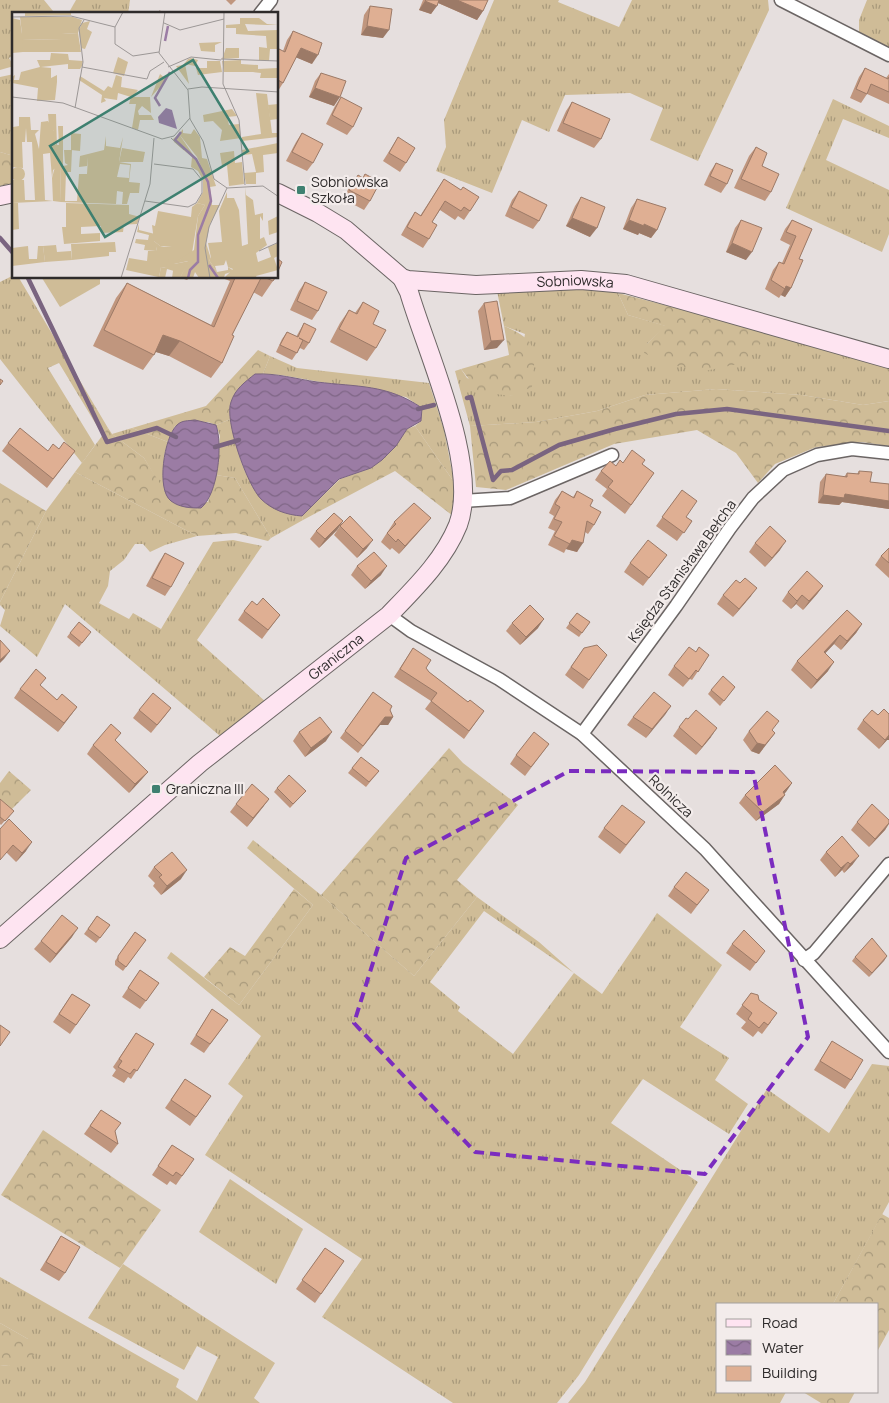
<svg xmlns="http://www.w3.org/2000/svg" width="889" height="1403" font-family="Manrope,sans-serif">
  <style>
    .grass { fill: url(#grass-tufts); fill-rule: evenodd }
    .forest { fill: url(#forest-crowns) }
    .pitch { fill: #cfbc97 }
    .water { fill: url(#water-waves); stroke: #7a6480 }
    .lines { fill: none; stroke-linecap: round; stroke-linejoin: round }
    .stream { stroke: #7a6480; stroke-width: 4.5 }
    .street-casing { stroke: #6b6564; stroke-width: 15 }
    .secondary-casing { stroke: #6b6564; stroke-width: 20 }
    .street { stroke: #fff; stroke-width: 12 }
    .secondary { stroke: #fee4f1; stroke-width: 18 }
    .wall { fill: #c0967e }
    .shaded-wall { fill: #9c7a67 }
    .building { fill: #dfaf93; stroke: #9c7a67 }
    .marked { fill: none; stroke: #7b2cbf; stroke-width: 4; stroke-dasharray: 10 6; stroke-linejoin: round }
    .poi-dot { fill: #3e8070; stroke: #f3eceb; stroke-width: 2 }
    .labels { text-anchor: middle; stroke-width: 4.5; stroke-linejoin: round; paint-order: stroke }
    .poi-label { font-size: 14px; fill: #2e2b2b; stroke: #f3eceb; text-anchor: start }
    .street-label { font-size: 14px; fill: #2e2b2b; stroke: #f3eceb }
    .inset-river { fill: none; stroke: #9b7ca4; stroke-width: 2.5 }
    .inset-road { fill: none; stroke: #9c9796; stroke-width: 1 }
    .view { fill: #3e8070; fill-opacity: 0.15; stroke: #3e8070; stroke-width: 2.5 }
    .inset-edge { fill: none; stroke: #2e2b2b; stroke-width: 2.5 }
  </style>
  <defs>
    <pattern id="grass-tufts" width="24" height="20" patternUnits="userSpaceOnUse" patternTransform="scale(1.25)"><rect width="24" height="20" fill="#cfbc97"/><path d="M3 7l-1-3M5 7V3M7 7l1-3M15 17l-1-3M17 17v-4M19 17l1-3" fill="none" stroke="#a8997b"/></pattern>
    <pattern id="forest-crowns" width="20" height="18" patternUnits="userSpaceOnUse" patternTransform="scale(1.25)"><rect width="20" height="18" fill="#cfbc97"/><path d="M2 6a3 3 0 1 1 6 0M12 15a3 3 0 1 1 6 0" fill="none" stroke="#a8997b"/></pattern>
    <pattern id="water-waves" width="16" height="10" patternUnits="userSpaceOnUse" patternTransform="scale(1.25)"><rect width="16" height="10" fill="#9b7ca4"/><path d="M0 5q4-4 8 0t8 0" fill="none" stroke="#7f6686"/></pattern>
  </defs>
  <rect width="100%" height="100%" fill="#e6dfde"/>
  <!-- grass -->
  <g class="grass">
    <path d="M 0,0 L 44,0 L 53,11 L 51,14 L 14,14 L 14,55 L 9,58 L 14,66 L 0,70 Z"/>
    <path d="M 76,0 L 130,0 L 128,14 L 68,14 Z"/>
    <path d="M 494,0 L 559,0 L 558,2 L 619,27 L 632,0 L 768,0 L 769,10 L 698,161 L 650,140 L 663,108 L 630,93 L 565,95 L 549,132 L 522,120 L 492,193 L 436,171 L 446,147 L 444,120 Z"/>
    <path d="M 867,0 L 889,0 L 889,50 L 859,34 L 859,20 Z"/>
    <path d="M 14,74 L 14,156 L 0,152 L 0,77 Z"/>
    <path d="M 833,99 L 889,126 L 889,138 L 843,119 L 826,160 L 889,190 L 889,234 L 882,252 L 786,208 Z"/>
    <path d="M 14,275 L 14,278 L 19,278 L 108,428 L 103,436 L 59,363 L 48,368 L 95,445 L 82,463 L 0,359 L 0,282 Z"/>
    <path d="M 580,288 L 618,293 L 628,315 L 666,326 L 647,344 L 769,332 L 889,364 L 889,401 L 863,405 L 802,395 L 716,389 L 645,395 L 597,411 L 536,422 L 470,426 L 455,371 L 461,369 L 467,378 L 512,396 L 525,334 L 504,326 L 497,291 Z"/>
    <path d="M 270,356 L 297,368 L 429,383 L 444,430 L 454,482 L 415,426 L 421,421 L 422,408 L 406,397 L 281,375 L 263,374 Z"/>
    <path d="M 231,419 C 238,461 252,512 302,516 L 303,520 L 271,538 L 235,478 L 216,475 L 220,436 L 216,425 Z"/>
    <path d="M 132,428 L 168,442 L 164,456 L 164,492 L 144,458 L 112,434 Z"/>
    <path d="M 75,472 L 197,536 L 165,545 L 150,552 L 143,544 L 135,544 L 124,560 L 110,571 L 108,586 L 99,603 L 129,619 L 133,613 L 161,629 L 213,542 L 233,540 L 262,546 L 197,640 L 267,703 L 220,736 L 65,604 L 37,657 L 0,626 L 5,610 L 0,605 L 0,602 L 46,511 Z"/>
    <path d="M 253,840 L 321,895 L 414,976 L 477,897 L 539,942 L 574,973 L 602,994 L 657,913 L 722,965 L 680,1027 L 729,1058 L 715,1080 L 748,1104 L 729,1134 L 643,1079 L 611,1123 L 698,1182 L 579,1375 L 557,1403 L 453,1403 L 322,1317 L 362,1259 L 205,1155 L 243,1096 L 228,1084 L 261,1036 L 167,958 L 171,952 L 239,1005 L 313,905 L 247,848 ZM 484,911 L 574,973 L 513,1054 L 458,1011 L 460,1007 L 430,982 Z"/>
    <path d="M 872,1064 L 889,1066 L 889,1202 L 833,1304 L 718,1304 L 718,1392 L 786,1392 L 780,1403 L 568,1403 L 585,1382 L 767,1089 L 829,1133 Z"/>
    <path d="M 230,1179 L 303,1229 L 276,1284 L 199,1232 Z"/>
    <path d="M 123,1264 L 275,1363 L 254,1398 L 260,1403 L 0,1403 L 0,1365 L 9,1366 L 28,1339 L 0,1323 L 0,1277 L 179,1379 L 176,1387 L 197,1401 L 218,1357 L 197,1346 L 184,1370 L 88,1318 Z"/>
  </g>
  <!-- forest -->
  <g class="forest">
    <path d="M 0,152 L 14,156 L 14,183 L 0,186 Z"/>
    <path d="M 618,293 L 769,332 L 747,362 L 705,371 L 666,364 L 644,353 L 647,344 L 665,326 L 628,315 Z"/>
    <path d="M 504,326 C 541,341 535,352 532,387 L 512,396 L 479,392 L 461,369 L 509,355 Z"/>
    <path d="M 258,350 L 270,356 L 263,374 L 255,374 L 230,404 L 231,419 L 216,425 L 208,422 L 175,426 L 168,442 L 132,428 L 206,406 Z"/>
    <path d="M 716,389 L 802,395 L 863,405 L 889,401 L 889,446 L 862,442 L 816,447 L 775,464 L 758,483 L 736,453 L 697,430 L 614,444 L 506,490 L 476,487 L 470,426 L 536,422 L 597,411 L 645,395 Z"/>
    <path d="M 415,426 L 454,482 L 453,516 L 395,471 L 303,520 L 302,516 L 340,479 L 371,468 L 407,429 Z"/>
    <path d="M 108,428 L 112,434 L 144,458 L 171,501 L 208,502 L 216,475 L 235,478 L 271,538 L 268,541 L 236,533 L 197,536 L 75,472 Z"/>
    <path d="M 0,483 L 46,511 L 0,602 Z"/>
    <path d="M 449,748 L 463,763 L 518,805 L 457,880 L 477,897 L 414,976 L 321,895 Z"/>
    <path d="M 9,771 L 31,790 L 11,810 L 0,799 L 0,783 Z"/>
    <path d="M 294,889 L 313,905 L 239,1005 L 204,977 L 230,947 L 245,956 Z"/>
    <path d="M 43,1130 L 161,1210 L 120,1268 L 1,1195 Z"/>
    <path d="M 882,1214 L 889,1218 L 889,1330 L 878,1350 L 878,1304 L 833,1304 Z"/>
    <path d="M 0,1323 L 28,1339 L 35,1354 L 9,1366 L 0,1365 Z"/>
    <path d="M 803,1392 L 855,1392 L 849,1403 L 821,1403 Z"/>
  </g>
  <!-- pitch -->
  <path class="pitch" d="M 42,278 L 100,278 L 100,284 L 60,307 Z"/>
  <!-- water -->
  <g class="water">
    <path d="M 255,374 C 277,373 296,379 317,382 C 357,387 387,384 422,408 L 421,421 L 407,429 L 396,446 L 382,460 L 371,468 L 339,479 L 302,516 C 287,515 272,510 261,499 C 247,485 224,420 231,402 C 235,389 245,382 255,374 Z"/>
    <path d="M 195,420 L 216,425 C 223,445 218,494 201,508 C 192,508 180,508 171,501 C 156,490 164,437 177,425 C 182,420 188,421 195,420 Z"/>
  </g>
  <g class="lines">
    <!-- stream -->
    <g class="stream">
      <path d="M 0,238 L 14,254"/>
      <path d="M 28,278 L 107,442 L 157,428 L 176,437"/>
      <path d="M 467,398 L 471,397 L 493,480 L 501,471 L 512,470 L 559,445 L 615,429 L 676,414 L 727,409 L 889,431"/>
      <path d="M 418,409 L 434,405"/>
      <path d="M 215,447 L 239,440"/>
    </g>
    <defs>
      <g id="street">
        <path d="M 781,0 L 889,55"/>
        <path d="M 260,14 L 271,0"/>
        <path d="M 462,501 L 510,498 L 612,455"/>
        <path d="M 389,615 L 411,631 L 499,679 L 582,734 L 705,849 L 889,1052"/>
        <path d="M 582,734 L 676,606 L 730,528 L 753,498 L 783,470 L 817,455 L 852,449 L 889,453"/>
        <path d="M 804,960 L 814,953 L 889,864"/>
      </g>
      <g id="secondary">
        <path id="s1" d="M 278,193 L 318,213 L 346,230 L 402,278 L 408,280 L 476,285 L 581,280 L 626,284 L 889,359"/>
        <path d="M 0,196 L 14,193"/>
        <path id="s2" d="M 0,939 L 200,763 L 389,615 C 415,588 444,560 458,525 C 480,466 426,351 409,292 L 402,278"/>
      </g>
    </defs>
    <!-- street casing -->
    <use href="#street" class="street-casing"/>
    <!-- secondary casing -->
    <use href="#secondary" class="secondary-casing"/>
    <!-- street -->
    <use href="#street" class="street"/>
    <!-- secondary -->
    <use href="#secondary" class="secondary"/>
  </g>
  <!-- wall -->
  <g class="wall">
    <path d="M 226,0 L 236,0 L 231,5 Z"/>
    <path d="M 423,0 L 488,0 L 483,11 L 477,20 L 438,3 L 431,14 L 419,10 Z"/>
    <path d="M 370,6 L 383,38 L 361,35 L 364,15 Z"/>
    <path d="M 293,31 L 312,64 L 296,57 L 283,83 L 278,91 L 278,51 L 283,51 L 287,40 Z"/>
    <path d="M 865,68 L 886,78 L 889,74 L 889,104 L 867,94 L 861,103 L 850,98 L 859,77 Z"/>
    <path d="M 321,73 L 334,106 L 309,97 L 315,81 Z"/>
    <path d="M 341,97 L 353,127 L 347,135 L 326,124 L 335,106 Z"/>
    <path d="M 572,102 L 601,139 L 594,148 L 557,131 L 566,111 Z"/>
    <path d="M 302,133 L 313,163 L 307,171 L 286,161 L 296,142 Z"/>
    <path d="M 398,137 L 406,163 L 400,172 L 383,161 Z"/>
    <path d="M 756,147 L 771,192 L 765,201 L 734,188 L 749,156 Z"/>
    <path d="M 716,163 L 727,184 L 721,193 L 704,185 L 710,172 Z"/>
    <path d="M 365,174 L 370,201 L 364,210 L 343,199 L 351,184 L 358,175 L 363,178 Z"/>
    <path d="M 444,179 L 470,211 L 464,220 L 458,216 L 455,220 L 440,210 L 432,222 L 429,239 L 423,248 L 401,235 L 409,221 L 415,212 L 420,216 Z"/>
    <path d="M 519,191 L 539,221 L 533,229 L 505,216 L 512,200 Z"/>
    <path d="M 581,197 L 590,237 L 566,226 L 575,206 Z"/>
    <path d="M 637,199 L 657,230 L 651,238 L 639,233 L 638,235 L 623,229 L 631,208 Z"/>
    <path d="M 741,220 L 746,260 L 726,252 L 735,228 Z"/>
    <path d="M 792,220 L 812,229 L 799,259 L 791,288 L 785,297 L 781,295 L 779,298 L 765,289 L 773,270 L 779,262 L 782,263 L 790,245 L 780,240 L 785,229 Z"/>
    <path d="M 181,278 L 189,278 L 187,280 Z"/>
    <path d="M 222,278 L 275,278 L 262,297 L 253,292 L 232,335 L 222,363 L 211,378 L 169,356 L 156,352 L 143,370 L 93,346 L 116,298 L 127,283 L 211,325 L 230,281 Z"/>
    <path d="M 305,282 L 318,311 L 312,320 L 290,310 L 299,291 Z"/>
    <path d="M 363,302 L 373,324 L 376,348 L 367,361 L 330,342 L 340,323 L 349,310 L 355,313 Z"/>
    <path d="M 484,303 L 497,348 L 484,350 L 478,311 Z"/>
    <path d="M 304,323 L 309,343 L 304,350 L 300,348 L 292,360 L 276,352 L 282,339 L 287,332 L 296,337 Z"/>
    <path d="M 8,443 L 48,451 L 59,449 L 75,451 L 47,488 L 2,451 Z"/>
    <path d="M 623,463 L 642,464 L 654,473 L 625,514 L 602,496 L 607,489 L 595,480 L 601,471 Z"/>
    <path d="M 859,471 L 870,482 L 889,484 L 889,483 L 889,509 L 842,502 L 839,505 L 818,503 L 820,482 L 826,474 L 844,477 L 847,473 L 857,474 Z"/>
    <path d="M 682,490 L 686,517 L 692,521 L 677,541 L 656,526 Z"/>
    <path d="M 562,491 L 573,497 L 577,491 L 590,506 L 594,525 L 588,534 L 585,532 L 577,552 L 566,549 L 564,553 L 548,545 L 555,531 L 548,528 L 554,516 L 549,513 L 555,500 Z"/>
    <path d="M 431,518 L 424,526 L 399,554 L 392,548 L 390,550 L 381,542 L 394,522 Z"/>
    <path d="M 343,521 L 337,530 L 319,548 L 310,539 L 316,531 Z"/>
    <path d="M 340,526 L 367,548 L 357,558 L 334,535 Z"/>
    <path d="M 755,543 L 780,550 L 765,567 L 749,552 Z"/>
    <path d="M 889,548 L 889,578 L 875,565 L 881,556 Z"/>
    <path d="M 165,553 L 171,587 L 165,596 L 146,586 L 159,562 Z"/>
    <path d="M 667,555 L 643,586 L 624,572 L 630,563 Z"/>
    <path d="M 357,566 L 381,575 L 365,589 L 351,575 Z"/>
    <path d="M 823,586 L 817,594 L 803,610 L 796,604 L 791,609 L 782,601 L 788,592 Z"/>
    <path d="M 723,595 L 751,596 L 733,617 L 717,604 Z"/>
    <path d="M 257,605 L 280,615 L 262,639 L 238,620 L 244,611 Z"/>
    <path d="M 847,610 L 862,624 L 856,633 L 841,650 L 834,644 L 825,653 L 828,671 L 811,689 L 791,670 L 797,661 Z"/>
    <path d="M 577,613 L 590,622 L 579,637 L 566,628 Z"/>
    <path d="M 512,623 L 538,628 L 520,645 L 506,631 Z"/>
    <path d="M 70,633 L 87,637 L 79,647 L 67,637 Z"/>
    <path d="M 413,648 L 426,668 L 429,672 L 468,702 L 484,711 L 464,739 L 425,709 L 431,701 L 394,677 Z"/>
    <path d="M 584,648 L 607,655 L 583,689 L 565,675 Z"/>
    <path d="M 696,652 L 709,655 L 692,680 L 690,679 L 683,687 L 668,675 L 674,666 Z"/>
    <path d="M 40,686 L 57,700 L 77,707 L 58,732 L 14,698 L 20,689 Z"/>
    <path d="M 735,687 L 720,706 L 708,694 L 711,690 Z"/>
    <path d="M 373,692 L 390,710 L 393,717 L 388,725 L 380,725 L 358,753 L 340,738 Z"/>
    <path d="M 671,706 L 646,738 L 627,725 L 633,717 Z"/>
    <path d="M 171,708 L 165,716 L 151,733 L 133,718 L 139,710 Z"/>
    <path d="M 889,714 L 889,740 L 887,740 L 879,749 L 857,729 L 863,720 L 878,715 Z"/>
    <path d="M 679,727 L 711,737 L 696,755 L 673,736 Z"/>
    <path d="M 772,730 L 775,733 L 759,754 L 751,751 L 743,740 L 749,731 Z"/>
    <path d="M 299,732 L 326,741 L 305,757 L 293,741 Z"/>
    <path d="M 549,744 L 525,776 L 510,764 L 516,755 Z"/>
    <path d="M 93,745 L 148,772 L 141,780 L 129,793 L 87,754 Z"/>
    <path d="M 352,768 L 379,771 L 366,787 L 348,773 Z"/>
    <path d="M 792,783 L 784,794 L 779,804 L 756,821 L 739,803 L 745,795 Z"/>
    <path d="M 277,788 L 306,791 L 290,808 L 274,792 Z"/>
    <path d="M 0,799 L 10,815 L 1,825 L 0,824 Z"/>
    <path d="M 269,799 L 263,807 L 247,827 L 230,812 L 236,804 Z"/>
    <path d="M 889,820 L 889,824 L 885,830 L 869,847 L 851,830 L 857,822 Z"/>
    <path d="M 645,822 L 620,854 L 598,837 L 604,828 Z"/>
    <path d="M 0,829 L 26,851 L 16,862 L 7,853 Z"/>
    <path d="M 826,852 L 853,864 L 844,873 L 842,870 L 835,877 L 820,860 Z"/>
    <path d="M 154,867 L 181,879 L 161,895 L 153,886 L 155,883 L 148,876 Z"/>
    <path d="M 674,887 L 709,890 L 691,914 L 668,896 Z"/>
    <path d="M 97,916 L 110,925 L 96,943 L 84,934 Z"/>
    <path d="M 135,932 L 146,940 L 123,971 L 115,965 L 115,961 Z"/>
    <path d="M 72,937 L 50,963 L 34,949 L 41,941 Z"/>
    <path d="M 732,944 L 765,951 L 750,971 L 726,953 Z"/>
    <path d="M 887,956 L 869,977 L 852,961 L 855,957 Z"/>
    <path d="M 140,970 L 159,983 L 140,1009 L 122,997 Z"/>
    <path d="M 751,993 L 759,1000 L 771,1022 L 762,1034 L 758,1031 L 753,1037 L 741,1028 L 746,1022 L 736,1014 Z"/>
    <path d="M 72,994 L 90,1005 L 70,1034 L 53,1022 Z"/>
    <path d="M 212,1009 L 228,1020 L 204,1053 L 190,1044 Z"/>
    <path d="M 136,1033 L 154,1044 L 131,1079 L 128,1077 L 124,1083 L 112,1076 L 116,1070 L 113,1067 Z"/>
    <path d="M 832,1041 L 851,1080 L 845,1089 L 814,1070 Z"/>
    <path d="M 185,1079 L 211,1096 L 190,1126 L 165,1108 Z"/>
    <path d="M 101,1110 L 115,1131 L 118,1144 L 111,1153 L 84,1134 Z"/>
    <path d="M 172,1145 L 194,1159 L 176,1185 L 170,1181 L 167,1185 L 152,1175 Z"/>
    <path d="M 61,1236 L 65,1273 L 59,1281 L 40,1270 Z"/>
    <path d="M 325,1248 L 344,1261 L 315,1303 L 296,1289 Z"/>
  </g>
  <!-- shaded-wall -->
  <g class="shaded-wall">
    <path d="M 438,0 L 457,0 L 483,11 L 477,20 L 436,2 Z"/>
    <path d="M 425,1 L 437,6 L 431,14 L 419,10 Z"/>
    <path d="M 367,26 L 389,30 L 383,38 L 361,35 Z"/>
    <path d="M 301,48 L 318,55 L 312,64 L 295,57 Z"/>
    <path d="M 315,88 L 340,97 L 334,106 L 309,97 Z"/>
    <path d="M 572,218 L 597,228 L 590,237 L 566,226 Z"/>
    <path d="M 629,220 L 644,224 L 657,230 L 651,238 L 639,233 L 638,235 L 623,229 Z"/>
    <path d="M 732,243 L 752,252 L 746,260 L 726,252 Z"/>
    <path d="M 786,286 L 791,288 L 785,297 L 781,295 Z"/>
    <path d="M 163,335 L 180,341 L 169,356 L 153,351 Z"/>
    <path d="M 504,340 L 497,348 L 484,350 L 491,341 Z"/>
    <path d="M 845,494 L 889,501 L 889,509 L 842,502 L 839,505 L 818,503 L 823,495 Z"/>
    <path d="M 431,518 L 424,526 L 399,554 L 405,546 Z"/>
    <path d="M 343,521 L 337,530 L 319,548 L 325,539 Z"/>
    <path d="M 373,540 L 367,548 L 357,558 L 363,549 Z"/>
    <path d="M 572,540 L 583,543 L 577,552 L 566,549 Z"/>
    <path d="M 786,541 L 780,550 L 765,567 L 772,558 Z"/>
    <path d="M 387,566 L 381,575 L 365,589 L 371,581 Z"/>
    <path d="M 823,586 L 817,594 L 803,610 L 809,601 Z"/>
    <path d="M 757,588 L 751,596 L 733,617 L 739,609 Z"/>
    <path d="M 802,595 L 796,604 L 791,609 L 797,601 Z"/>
    <path d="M 544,619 L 538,628 L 520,645 L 526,637 Z"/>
    <path d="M 862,624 L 856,633 L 841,650 L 847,641 Z"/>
    <path d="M 840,635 L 834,644 L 818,661 L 824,652 Z"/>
    <path d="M 10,651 L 4,659 L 0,663 L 0,660 Z"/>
    <path d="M 834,662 L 828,671 L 811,689 L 817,680 Z"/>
    <path d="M 671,706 L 665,715 L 646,738 L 652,729 Z"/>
    <path d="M 77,707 L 71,715 L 58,732 L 64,723 Z"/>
    <path d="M 385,717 L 393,717 L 388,725 L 380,725 L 358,753 Z"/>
    <path d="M 717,728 L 711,737 L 696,755 L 702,747 Z"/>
    <path d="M 332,732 L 326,741 L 305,757 L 311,748 Z"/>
    <path d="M 775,733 L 759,754 L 751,751 L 757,743 Z"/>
    <path d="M 889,735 L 889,740 L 887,740 L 879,749 Z"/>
    <path d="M 148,772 L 141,780 L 129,793 L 135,784 Z"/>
    <path d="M 792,783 L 786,792 L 777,801 L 783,792 Z"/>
    <path d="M 785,795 L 779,804 L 756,821 L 763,812 Z"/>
    <path d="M 269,799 L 263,807 L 247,827 L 253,818 Z"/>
    <path d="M 889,823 L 885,830 L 869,847 L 875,839 Z"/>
    <path d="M 32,842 L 26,851 L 16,862 L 22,853 Z"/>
    <path d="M 859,856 L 853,864 L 844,873 L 850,864 Z"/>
    <path d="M 848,862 L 842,870 L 835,877 L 841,868 Z"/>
    <path d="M 187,870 L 181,879 L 161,895 L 167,886 Z"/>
    <path d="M 78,928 L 72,937 L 50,963 L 56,954 Z"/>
    <path d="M 887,956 L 884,961 L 869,977 L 872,973 Z"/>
  </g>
  <!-- building -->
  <g class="building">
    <path d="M 426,0 L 439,0 L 437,6 L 425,1 Z"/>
    <path d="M 457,0 L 488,0 L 483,11 Z"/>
    <path d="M 370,6 L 392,9 L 389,30 L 367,26 Z"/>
    <path d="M 159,11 L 173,14 L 159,14 Z"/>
    <path d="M 293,31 L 322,43 L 318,55 L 301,48 L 283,83 L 278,80 L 278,52 L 279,49 L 285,52 Z"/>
    <path d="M 865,68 L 888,79 L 889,77 L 889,92 L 871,84 L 867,94 L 856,89 Z"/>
    <path d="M 321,73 L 346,81 L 340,97 L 315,88 Z"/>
    <path d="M 341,97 L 362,108 L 353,127 L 332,115 Z"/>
    <path d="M 572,102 L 610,119 L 601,139 L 563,123 Z"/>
    <path d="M 302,133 L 323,144 L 313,163 L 292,152 Z"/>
    <path d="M 398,137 L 415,148 L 406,163 L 389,153 Z"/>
    <path d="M 756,147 L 767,153 L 762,166 L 779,174 L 771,192 L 741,179 Z"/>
    <path d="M 716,163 L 733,170 L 727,184 L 710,176 Z"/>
    <path d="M 365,174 L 380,182 L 370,201 L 349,190 L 358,175 L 363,178 Z"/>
    <path d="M 444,179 L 461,190 L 463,187 L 479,197 L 470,211 L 464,207 L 461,211 L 445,201 L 432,222 L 437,225 L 429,239 L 407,227 L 415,212 L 421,216 Z"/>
    <path d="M 519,191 L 547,205 L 539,221 L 511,207 Z"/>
    <path d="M 581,197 L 605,207 L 597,228 L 572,218 Z"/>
    <path d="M 637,199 L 666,208 L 657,230 L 644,224 L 644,226 L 629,220 Z"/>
    <path d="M 741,220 L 762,228 L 752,252 L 732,243 Z"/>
    <path d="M 792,220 L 812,229 L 799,259 L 803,260 L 791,288 L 786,286 L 785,289 L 771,280 L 779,262 L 784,264 L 796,236 L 786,232 Z"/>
    <path d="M 278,259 L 282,262 L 278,271 Z"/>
    <path d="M 235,278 L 261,278 L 232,335 L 234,336 L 222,363 L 180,341 L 163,335 L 154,355 L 104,330 L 127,283 L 214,327 Z"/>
    <path d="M 266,278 L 275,278 L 273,281 Z"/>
    <path d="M 305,282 L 327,292 L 318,311 L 297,301 Z"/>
    <path d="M 497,301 L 504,340 L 491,341 L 484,303 Z"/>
    <path d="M 363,302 L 379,311 L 373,324 L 386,330 L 376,348 L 339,329 L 349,310 L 357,314 Z"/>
    <path d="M 304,323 L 316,329 L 309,343 L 299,338 L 303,340 L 297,353 L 280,345 L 287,332 L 298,337 Z"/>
    <path d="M 0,379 L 3,381 L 0,385 Z"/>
    <path d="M 20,428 L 48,451 L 53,444 L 59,449 L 64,442 L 75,451 L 53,479 L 8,443 Z"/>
    <path d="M 632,450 L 645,460 L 642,464 L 654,473 L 631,505 L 608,487 L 613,481 L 601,471 L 610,461 L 616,466 L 620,460 L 623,463 Z"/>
    <path d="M 859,471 L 872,472 L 870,482 L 889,484 L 889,501 L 845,494 L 844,498 L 823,495 L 826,474 L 847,477 L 847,473 L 859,474 Z"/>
    <path d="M 682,490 L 697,501 L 686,517 L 692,521 L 684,533 L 662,517 Z"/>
    <path d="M 562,491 L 574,498 L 577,491 L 593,500 L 590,506 L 601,512 L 594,525 L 587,521 L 583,543 L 572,540 L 570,544 L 554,536 L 562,522 L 554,519 L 560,507 L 555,504 Z"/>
    <path d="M 414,503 L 431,518 L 405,546 L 398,539 L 396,542 L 387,533 L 396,524 L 394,522 Z"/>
    <path d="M 334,513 L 343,521 L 325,539 L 316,531 Z"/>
    <path d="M 350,516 L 373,540 L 363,549 L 340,526 Z"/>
    <path d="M 770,526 L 786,541 L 772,558 L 755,543 Z"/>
    <path d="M 648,540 L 667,555 L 649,578 L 630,563 Z"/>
    <path d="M 889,548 L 889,563 L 881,556 Z"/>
    <path d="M 374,552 L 387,566 L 371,581 L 357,566 Z"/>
    <path d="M 165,553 L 184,563 L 171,587 L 152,578 Z"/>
    <path d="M 807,571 L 823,586 L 809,601 L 802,595 L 797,601 L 788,592 Z"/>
    <path d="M 745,578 L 757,588 L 739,609 L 723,595 L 736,580 L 740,583 Z"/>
    <path d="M 263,598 L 280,615 L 268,630 L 244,611 L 252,601 L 257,605 Z"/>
    <path d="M 530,605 L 544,619 L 526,637 L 512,623 Z"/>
    <path d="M 847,610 L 862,624 L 847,641 L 840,635 L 824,652 L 834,662 L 817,680 L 797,661 Z"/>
    <path d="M 577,613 L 590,622 L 582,633 L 569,623 Z"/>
    <path d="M 79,622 L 91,632 L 82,643 L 70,633 Z"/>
    <path d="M 0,640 L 10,651 L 0,660 Z"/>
    <path d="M 597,645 L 607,655 L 589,680 L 571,667 L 584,648 Z"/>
    <path d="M 689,647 L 696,652 L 699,647 L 709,655 L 698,672 L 696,670 L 689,679 L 674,666 Z"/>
    <path d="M 413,648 L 431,660 L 426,668 L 429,672 L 468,702 L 470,700 L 484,711 L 469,731 L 431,701 L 437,693 L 400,669 Z"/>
    <path d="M 36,669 L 46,678 L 40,685 L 57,700 L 62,694 L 77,707 L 64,723 L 20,689 Z"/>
    <path d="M 723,676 L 735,687 L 724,701 L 711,690 Z"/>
    <path d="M 373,692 L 392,706 L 390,710 L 393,717 L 385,717 L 363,746 L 345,731 Z"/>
    <path d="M 654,692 L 671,706 L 652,729 L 633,717 Z"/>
    <path d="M 153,693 L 171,708 L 157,725 L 139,710 Z"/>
    <path d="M 884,709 L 889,714 L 889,735 L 885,740 L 863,720 L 872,710 L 878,715 Z"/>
    <path d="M 696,710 L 717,728 L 702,747 L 679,727 L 686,718 L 688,719 Z"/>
    <path d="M 767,711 L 779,721 L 772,730 L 775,733 L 765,745 L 757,743 L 749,731 Z"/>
    <path d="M 320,717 L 332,732 L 311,748 L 299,732 Z"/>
    <path d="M 111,724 L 121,733 L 115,740 L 148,772 L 135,784 L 93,745 Z"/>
    <path d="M 534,732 L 549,744 L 531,767 L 516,755 Z"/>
    <path d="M 361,757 L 379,771 L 369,782 L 352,768 Z"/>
    <path d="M 775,765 L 792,783 L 783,792 L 785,795 L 763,812 L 745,795 Z"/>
    <path d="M 289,775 L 306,791 L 293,804 L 277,788 Z"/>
    <path d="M 252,784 L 269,799 L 253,818 L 236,804 Z"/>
    <path d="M 0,799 L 14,811 L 5,821 L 0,817 Z"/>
    <path d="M 872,804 L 889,820 L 889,823 L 875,839 L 857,822 Z"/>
    <path d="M 622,805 L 645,822 L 626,845 L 604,828 Z"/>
    <path d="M 9,819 L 32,842 L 22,853 L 13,845 L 0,860 L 0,829 Z"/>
    <path d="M 842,836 L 859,856 L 850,864 L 848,862 L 841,868 L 826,852 Z"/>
    <path d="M 172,852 L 187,870 L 167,886 L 159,877 L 162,875 L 154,867 Z"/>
    <path d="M 686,872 L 709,890 L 697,905 L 674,887 Z"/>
    <path d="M 62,915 L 78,928 L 56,954 L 41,941 Z"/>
    <path d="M 97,916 L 110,925 L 100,938 L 88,929 Z"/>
    <path d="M 744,930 L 765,951 L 756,963 L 732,944 Z"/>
    <path d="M 135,932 L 146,940 L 126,967 L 118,961 L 118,956 Z"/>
    <path d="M 872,938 L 887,956 L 872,973 L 855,957 Z"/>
    <path d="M 140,970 L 159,983 L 146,1001 L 128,988 Z"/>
    <path d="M 751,993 L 758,995 L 759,1000 L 777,1013 L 768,1025 L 764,1022 L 759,1028 L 748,1019 L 752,1013 L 742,1005 Z"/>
    <path d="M 72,994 L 90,1005 L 76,1025 L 59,1014 Z"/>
    <path d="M 212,1009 L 228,1020 L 210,1044 L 196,1035 Z"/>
    <path d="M 0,1025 L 10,1032 L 0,1046 Z"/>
    <path d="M 136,1033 L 154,1044 L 137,1071 L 134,1069 L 130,1074 L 118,1067 L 122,1061 L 119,1059 Z"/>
    <path d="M 832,1041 L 863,1060 L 851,1080 L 820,1061 Z"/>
    <path d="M 185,1079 L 211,1096 L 196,1117 L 171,1100 Z"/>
    <path d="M 101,1110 L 121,1123 L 115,1131 L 118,1144 L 90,1126 Z"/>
    <path d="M 172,1145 L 194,1159 L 182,1176 L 176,1172 L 173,1176 L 158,1166 Z"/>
    <path d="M 61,1236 L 80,1247 L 65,1273 L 46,1262 Z"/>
    <path d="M 325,1248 L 344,1261 L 321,1294 L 302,1280 Z"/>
  </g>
  <!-- marked area -->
  <path class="marked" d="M 569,771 L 753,772 L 808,1037 L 705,1174 L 475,1152 L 354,1023 L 406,858 Z"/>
  <!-- markers -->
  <g class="poi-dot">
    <rect x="296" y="185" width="10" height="10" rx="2.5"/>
    <rect x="151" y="784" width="10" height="10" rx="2.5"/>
  </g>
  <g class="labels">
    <!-- poi labels -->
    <g class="poi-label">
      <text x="311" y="187">Sobniowska<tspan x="311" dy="16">Szkoła</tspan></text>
      <text x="166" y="794">Graniczna III</text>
    </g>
    <!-- street labels -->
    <g class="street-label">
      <text dy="5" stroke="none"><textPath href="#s1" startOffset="325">Sobniowska</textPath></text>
      <text transform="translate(682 571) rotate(-54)" y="5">Księdza Stanisława Bełcha</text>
      <text dy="5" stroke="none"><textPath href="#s2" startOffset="439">Graniczna</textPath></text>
      <text transform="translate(671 796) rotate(43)" y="5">Rolnicza</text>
    </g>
  </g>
  <!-- overview -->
  <g transform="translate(12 12)">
    <rect width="266" height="266" fill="#e6dfde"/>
    <path d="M 13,0 L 59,0 L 59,3 L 13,4 ZM 8,5 L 61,5 L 70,8 L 66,21 L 50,22 L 50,28 L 11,27 L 11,40 L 0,41 L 0,22 L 10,22 ZM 228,6 L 247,6 L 255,12 L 266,12 L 255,13 L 233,12 L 236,19 L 266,18 L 266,37 L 258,37 L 257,49 L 247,48 L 247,35 L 255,36 L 254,24 L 224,22 L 224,16 L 214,16 L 214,13 L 228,12 ZM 78,9 L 75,17 L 80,20 L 73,37 L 69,36 L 67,18 L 70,11 ZM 214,36 L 227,36 L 227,46 L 210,47 ZM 39,41 L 56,42 L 57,48 L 71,49 L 70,54 L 68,57 L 56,57 L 56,52 L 29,55 L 39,56 L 39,66 L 45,63 L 45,70 L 43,88 L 25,89 L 26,76 L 0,71 L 0,65 L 3,63 L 2,68 L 7,68 L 9,60 L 28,55 L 25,48 L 38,48 ZM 106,45 L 116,50 L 112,64 L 101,61 ZM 179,46 L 186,48 L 183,54 L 173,52 L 177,72 L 164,54 L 172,53 L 172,52 L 176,47 ZM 229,48 L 229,52 L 246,53 L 246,57 L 265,56 L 266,66 L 248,66 L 249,61 L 241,60 L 212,60 L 210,49 ZM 195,49 L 208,49 L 210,60 L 186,63 L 184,56 L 195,56 ZM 148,62 L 154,67 L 144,85 L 147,76 L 139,85 ZM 104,63 L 110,65 L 109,75 L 126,78 L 121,85 L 138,85 L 139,101 L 130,94 L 126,99 L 127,103 L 139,103 L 142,108 L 128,108 L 126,118 L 120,116 L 124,92 L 117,92 L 119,85 L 106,81 L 105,88 L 92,86 L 94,89 L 89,91 L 90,83 L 67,68 L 68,64 L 92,79 L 96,74 L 100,76 ZM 244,81 L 255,82 L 260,121 L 266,121 L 266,107 L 266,125 L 230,129 L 230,125 L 249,122 ZM 220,97 L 225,104 L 215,105 L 217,113 L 227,112 L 229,126 L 208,129 L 210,118 L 201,109 L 192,110 L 191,103 ZM 7,105 L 18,105 L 19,118 L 27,118 L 23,122 L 27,137 L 29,110 L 36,109 L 42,119 L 43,133 L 47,133 L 46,114 L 51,114 L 51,154 L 56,153 L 53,151 L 52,138 L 60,138 L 59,160 L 54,160 L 53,189 L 65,189 L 67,162 L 75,162 L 76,145 L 75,154 L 67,155 L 68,144 L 92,138 L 94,124 L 94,134 L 108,136 L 111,125 L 107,150 L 119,152 L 117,170 L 128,171 L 127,181 L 118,181 L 115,192 L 110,192 L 111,180 L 105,179 L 104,192 L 49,190 L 48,153 L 41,158 L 40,166 L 38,141 L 31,142 L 33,188 L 41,189 L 0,191 L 0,168 L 12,168 L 13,188 L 23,188 L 20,130 L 15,130 L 14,116 L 13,130 L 10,130 L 11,156 L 0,155 L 0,106 L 1,115 L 7,114 ZM 108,152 L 118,153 L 117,166 L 105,165 ZM 171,117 L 171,121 L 179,122 L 182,117 L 188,125 L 190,146 L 195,147 L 204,174 L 198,175 L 185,145 L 167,122 ZM 266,131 L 266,141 L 251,143 L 252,160 L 244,161 L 244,172 L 234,172 L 232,161 L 244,160 L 240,142 L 231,143 L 230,138 ZM 222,139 L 223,151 L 230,150 L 232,172 L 217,174 L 215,153 L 210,154 L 208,141 ZM 233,175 L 234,183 L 241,188 L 243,203 L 251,201 L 251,209 L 248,204 L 248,227 L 252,225 L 255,233 L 244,241 L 246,250 L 259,245 L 256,235 L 266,231 L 266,244 L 262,246 L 266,258 L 244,264 L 245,266 L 212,266 L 221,257 L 216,255 L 214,248 L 212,253 L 203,254 L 205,260 L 197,248 L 199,246 L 196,231 L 210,230 L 207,199 L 215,180 L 215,186 L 222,186 L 227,198 L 230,234 L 236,232 ZM 0,191 L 6,191 L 7,217 L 0,218 ZM 54,191 L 117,193 L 117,202 L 128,205 L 125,212 L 69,215 L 69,222 L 88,221 L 88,229 L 52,232 L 50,215 L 54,215 ZM 185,191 L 193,193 L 186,204 L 180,241 L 154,256 L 149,255 L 147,265 L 151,266 L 114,258 L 117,246 L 135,249 L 136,239 L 144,239 L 145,235 L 160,235 L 148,234 L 142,229 L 140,213 L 143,214 L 146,199 L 179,205 L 180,195 ZM 266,204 L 266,220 L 257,223 L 256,209 ZM 103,230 L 104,240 L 97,240 L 97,244 L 60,248 L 59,232 ZM 16,234 L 17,247 L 25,247 L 26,234 L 31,234 L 33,250 L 0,254 L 0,236 ZM 177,249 L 168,266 L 160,266 L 162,252 Z" fill="#cfbc97" fill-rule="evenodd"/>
    <path d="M 66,21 L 69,40 L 11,40 L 10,27 L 50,28 L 50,22 ZM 210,30 L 203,33 L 203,40 L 189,39 L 187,31 ZM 266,92 L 266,107 L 258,108 L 256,93 ZM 36,102 L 44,102 L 45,135 L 40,127 L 42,119 L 37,114 ZM 59,121 L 69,122 L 68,139 L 59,138 ZM 167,122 L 197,166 L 200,193 L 208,193 L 198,212 L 194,231 L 199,247 L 197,248 L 205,260 L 216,258 L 216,255 L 222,259 L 213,262 L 212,266 L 187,266 L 183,260 L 181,266 L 168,266 L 176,249 L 162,252 L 162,259 L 155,257 L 153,266 L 147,265 L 149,255 L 154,256 L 157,246 L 167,248 L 182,238 L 186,204 L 193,193 L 185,191 L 191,180 L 191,168 L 186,159 L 179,155 L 180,145 L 162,130 L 161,127 ZM 110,136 L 133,140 L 131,150 L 107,150 ZM 44,151 L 48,153 L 49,190 L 41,189 L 40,166 ZM-1 162a7 7 0 1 1 14 0a7 7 0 1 1-14 0ZM 112,212 L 111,220 L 89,221 L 89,213 ZM 127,212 L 127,218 L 143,222 L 142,229 L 148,234 L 160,237 L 145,235 L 144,239 L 132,238 L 133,233 L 123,231 L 124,227 L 136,228 L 137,223 L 125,220 ZM 44,233 L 45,240 L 59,239 L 60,248 L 33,250 L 31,234 Z" fill="#cfbc97"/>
    <path d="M 0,6 L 8,8 L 10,22 L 0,22 Z" fill="#cfbc97"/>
    <path d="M 154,96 L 160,98 L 165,117 L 147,111 L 146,105 Z" fill="#9b7ca4"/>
    <path class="inset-river" d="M 153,29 L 156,14M 148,94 L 143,86 L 158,60M 169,120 L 163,128 L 184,147 L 196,170 L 199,189 L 186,223 L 186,250 L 178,258 L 176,266M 197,253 L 206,266"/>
    <path class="inset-road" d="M 153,0 L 147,41 L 176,78 L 178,107 L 191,129 L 202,167 L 215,176 L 251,174 L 267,185M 212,0 L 211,72 L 227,108 L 233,173M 0,5 L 59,4 L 103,15M 152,11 L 168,18 L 212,7M 103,15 L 103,32 L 121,44 L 147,40M 103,15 L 111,0M 209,47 L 267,49M 70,55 L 135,67 L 138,59 L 152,50M 156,55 L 179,45 L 209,48M 176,77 L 190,75 L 267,80M 0,85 L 51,91 L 150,127 L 162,124 L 178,106M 63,96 L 71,50 L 67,16 L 72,8M 159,126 L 172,138M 133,189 L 176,195 L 184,191 L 190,181 L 190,168 L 181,157 L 142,152M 247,239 L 267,230M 109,266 L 138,172 L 142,126M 198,266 L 193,236 L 197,215 L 215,176"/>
    <path class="view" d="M 181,48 L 236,139 L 93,225 L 38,134 Z"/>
    <rect width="266" height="266" class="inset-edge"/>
  </g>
  <!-- legend -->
  <rect x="716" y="1303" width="162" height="90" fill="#f3eceb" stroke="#a49f9e"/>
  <rect x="726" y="1319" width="25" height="8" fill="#fee4f1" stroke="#a49f9e"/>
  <text x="762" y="1328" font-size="15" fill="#2e2b2b">Road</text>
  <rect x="726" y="1340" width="25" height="15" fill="url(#water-waves)" stroke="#a49f9e"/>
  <text x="762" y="1353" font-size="15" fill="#2e2b2b">Water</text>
  <rect x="726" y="1366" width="25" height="15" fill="#dfaf93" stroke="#a49f9e"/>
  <text x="762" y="1378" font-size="15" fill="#2e2b2b">Building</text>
</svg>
